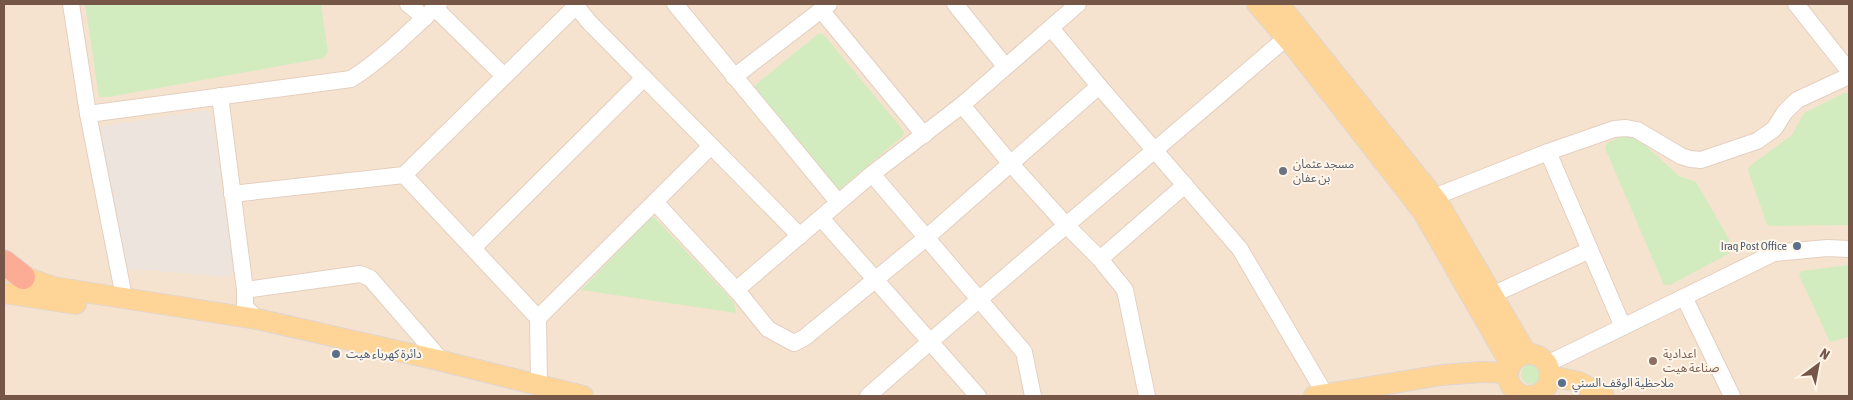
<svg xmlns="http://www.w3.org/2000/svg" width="1853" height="400" font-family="'Asap Condensed','Noto Sans Arabic',sans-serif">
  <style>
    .residential { fill: #f6e3cf }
    .industrial { fill: #ece4dd }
    .green { fill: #d2ecbf }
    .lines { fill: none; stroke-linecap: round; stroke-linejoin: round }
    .minor-casing { stroke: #e4cfbf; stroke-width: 18 }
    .major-casing { stroke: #ded6d3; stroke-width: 22 }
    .highway-casing { stroke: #ded6d3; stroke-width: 26 }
    .minor { stroke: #fff; stroke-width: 16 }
    .major { stroke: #ffd597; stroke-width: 20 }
    .highway { stroke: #fcac94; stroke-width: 24 }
    .worship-dot { fill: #6b7280; stroke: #fff6e9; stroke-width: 2 }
    .service-dot { fill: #5c6f8a; stroke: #fff6e9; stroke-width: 2 }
    .education-dot { fill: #8d6e63; stroke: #fff6e9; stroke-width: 2 }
    .labels { text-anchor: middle; stroke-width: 4; stroke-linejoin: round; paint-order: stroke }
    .worship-label { font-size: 12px; fill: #5b616d; stroke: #fff6e9; text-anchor: start }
    .service-label { font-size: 12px; fill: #4e5e75; stroke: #fff6e9; text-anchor: start }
    .education-label { font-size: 12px; fill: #785e54; stroke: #fff6e9; text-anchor: start }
  </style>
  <rect width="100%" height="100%" fill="#fef2e1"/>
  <!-- residential -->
  <rect class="residential" x="4" y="4" width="1845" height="392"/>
  <!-- industrial -->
  <path class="industrial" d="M 207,110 L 211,113 L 234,270 L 230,277 L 120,268 L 97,127 Z"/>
  <!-- green -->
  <g class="green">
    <path d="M 85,4 L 321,4 L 328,52 L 324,58 L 109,97 L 99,97 Z"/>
    <path d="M 818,34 L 823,34 L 904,131 L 903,136 L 840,189 L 836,189 L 754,90 L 754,86 Z"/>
    <path d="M 1844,93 L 1849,93 L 1849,225 L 1772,226 L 1767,225 L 1748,170 L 1751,165 L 1792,135 L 1804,113 Z"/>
    <path d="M 1620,137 L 1631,137 L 1644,144 L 1679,176 L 1696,182 L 1729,239 L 1730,253 L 1670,285 L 1664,285 L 1605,148 L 1607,143 Z"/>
    <path d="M 654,217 L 734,302 L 736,313 L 581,290 L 651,218 Z"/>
    <path d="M 1849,265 L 1849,337 L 1830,342 L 1799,275 L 1801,271 Z"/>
    <circle cx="1531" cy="374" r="10"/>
  </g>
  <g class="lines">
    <defs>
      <g id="minor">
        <path d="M 71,4 L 88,114 L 124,297"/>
        <path d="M 408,4 L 425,18"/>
        <path d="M 675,4 L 838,202"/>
        <path d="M 955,4 L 1005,66"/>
        <path d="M 1796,4 L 1849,71"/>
        <path d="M 576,6 L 590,23 L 800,236"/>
        <path d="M 435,8 L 504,76"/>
        <path d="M 821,10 L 924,135"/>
        <path d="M 1051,28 L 1099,86 L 1240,249 L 1325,394"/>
        <path d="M 734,77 L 829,4"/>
        <path d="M 220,96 L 245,290 L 245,307 L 257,319"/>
        <path d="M 962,105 L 1011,164 L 1067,226 L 1100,259 L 1125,290 L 1147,396"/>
        <path d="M 88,114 L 351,79 C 384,58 411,30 439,4"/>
        <path d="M 1548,152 L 1623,327"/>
        <path d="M 872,174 L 1024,352 L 1033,396"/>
        <path d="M 404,175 L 538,318 L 539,385"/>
        <path d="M 232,194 L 404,175 L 578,4"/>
        <path d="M 1434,197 L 1548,152 L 1614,129 L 1626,128 L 1637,130 L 1681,156 L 1690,159 L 1701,160 L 1757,141 L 1774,129 L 1785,112 L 1797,100 L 1849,76"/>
        <path d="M 655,202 L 739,293 L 768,329 L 794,343 L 804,338 L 926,238 L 1099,86"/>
        <path d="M 821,218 L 978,396"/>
        <path d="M 473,248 L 644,78"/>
        <path d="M 1100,259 L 1185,185"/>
        <path d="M 245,290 L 360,274 L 370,278 L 442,361"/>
        <path d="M 736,290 L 872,174 L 962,105 L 1078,4"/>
        <path d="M 1492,295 L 1590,250"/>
        <path d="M 1684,297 L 1732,396"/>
        <path d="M 538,318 L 711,146"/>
        <path d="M 1547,364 L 1774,253 L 1827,248 L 1849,249"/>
        <path d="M 1516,391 L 1516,396"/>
        <path d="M 868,396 C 1005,275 1147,158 1286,38"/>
        <path d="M 1541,396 L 1541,392"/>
      </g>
      <g id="major">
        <path d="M 1257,4 L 1295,48 L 1423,212 L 1511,365"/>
        <path d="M 1279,4 L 1438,202 L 1527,354"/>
        <path d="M 9,271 L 53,287 L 257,319 L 442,361 L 583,396"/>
        <path d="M 4,293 L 76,304"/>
        <circle cx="1529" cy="375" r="21"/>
        <path d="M 1550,376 L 1579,382 L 1604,396"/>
        <path d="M 1314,396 L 1442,375 L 1481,372 L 1508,373"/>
      </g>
      <path id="highway" d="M 4,262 L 23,277"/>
    </defs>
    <!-- minor casing -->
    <use href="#minor" class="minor-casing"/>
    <!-- major casing -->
    <use href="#major" class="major-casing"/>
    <!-- highway casing -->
    <use href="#highway" class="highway-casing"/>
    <!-- minor -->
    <use href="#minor" class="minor"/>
    <!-- major -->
    <use href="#major" class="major"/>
    <!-- highway -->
    <use href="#highway" class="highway"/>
  </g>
  <!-- markers -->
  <circle class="worship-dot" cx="1283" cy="171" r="5"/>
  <g class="service-dot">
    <circle cx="1797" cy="246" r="5"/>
    <circle cx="336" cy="354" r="5"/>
    <circle cx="1562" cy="383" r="5"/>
  </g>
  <circle class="education-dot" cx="1653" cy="361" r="5"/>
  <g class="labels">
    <!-- worship labels -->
    <g class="worship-label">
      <text x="1293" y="168">مسجد عثمان<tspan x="1293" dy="14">بن عفان</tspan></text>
    </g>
    <!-- service labels -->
    <g class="service-label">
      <text x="1787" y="250" text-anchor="end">Iraq Post Office</text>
      <text x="346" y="358">دائرة كهرباء هيت</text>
      <text x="1572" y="387">ملاحظية الوقف السني</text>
    </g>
    <!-- education labels -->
    <g class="education-label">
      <text x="1663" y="358">اعدادية<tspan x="1663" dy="14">صناعة هيت</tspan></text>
    </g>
  </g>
  <!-- border -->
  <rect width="1853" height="400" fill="none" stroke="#765646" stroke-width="10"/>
  <!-- north arrow -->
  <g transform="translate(1818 365) rotate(32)" stroke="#fff6e9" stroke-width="4" paint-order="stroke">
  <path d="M0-4L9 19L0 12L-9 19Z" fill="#765646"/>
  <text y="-8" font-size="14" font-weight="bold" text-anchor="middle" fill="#765646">N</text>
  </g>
</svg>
